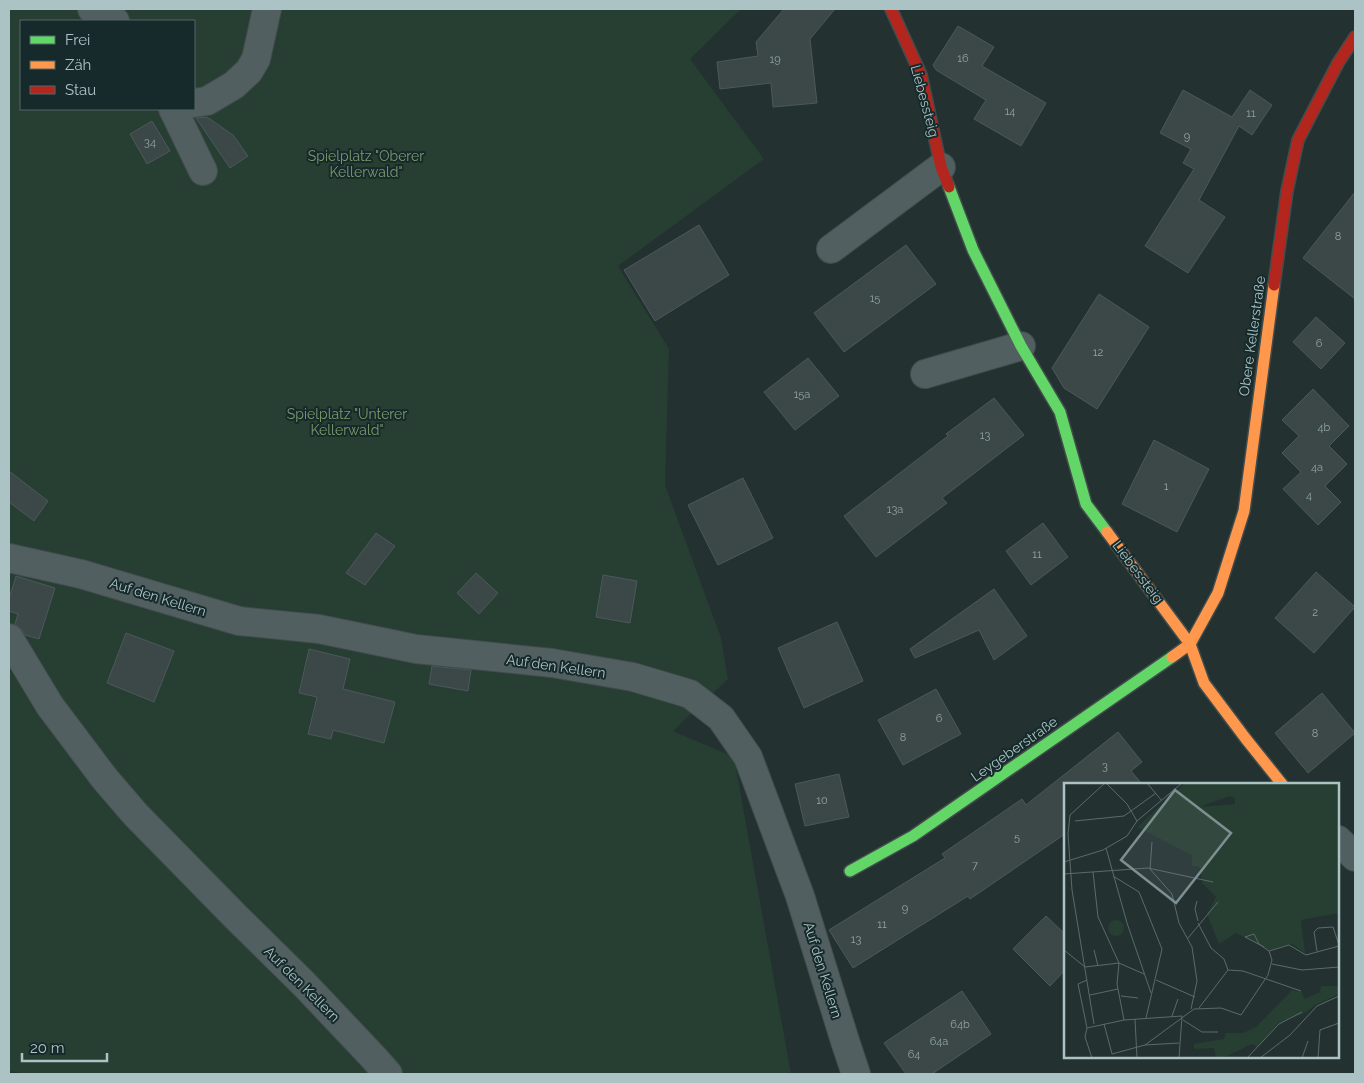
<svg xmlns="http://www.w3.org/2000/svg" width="1364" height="1083" font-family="Raleway,sans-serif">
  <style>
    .green { fill: #273e32; fill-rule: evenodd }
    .building { fill: #3c4748; stroke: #4b595a }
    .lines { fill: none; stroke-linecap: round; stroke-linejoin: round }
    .street-casing { stroke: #424c4c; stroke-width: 30 }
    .fast-casing { stroke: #424c4c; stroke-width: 14 }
    .slow-casing { stroke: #424c4c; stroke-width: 14 }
    .jam-casing { stroke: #424c4c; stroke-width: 14 }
    .street { stroke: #525f60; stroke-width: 28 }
    .fast { stroke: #63d668; stroke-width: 11 }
    .slow { stroke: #ff974d; stroke-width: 11 }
    .jam { stroke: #b3261e; stroke-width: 11 }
    .labels { text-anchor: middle; stroke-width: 4; stroke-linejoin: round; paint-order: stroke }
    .number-label { font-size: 11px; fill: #8fa4a6 }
    .street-label { font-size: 14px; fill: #abc3c5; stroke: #172a2b }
    .park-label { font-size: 14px; fill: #799b6a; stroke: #172a2b }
    .inset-road { fill: none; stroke: #5a6b6c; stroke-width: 1 }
    .view { fill: #7c9091; fill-opacity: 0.15; stroke: #7c9091; stroke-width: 2.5 }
    .inset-edge { fill: none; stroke: #abc3c5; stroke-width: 2.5 }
  </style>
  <rect width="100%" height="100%" fill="#243131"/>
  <!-- green -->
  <path class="green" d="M 9,9 L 741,9 L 690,59 L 764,159 L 618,266 L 669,349 L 665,485 L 721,638 L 728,679 L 673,731 L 734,757 L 791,1074 L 25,1074 L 9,1071 ZM 21,21 L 194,21 L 194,109 L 21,109 Z"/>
  <!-- building -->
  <g class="building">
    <path d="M 784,9 L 835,9 L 810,39 L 817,103 L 773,107 L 771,83 L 720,89 L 717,62 L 758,56 L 756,42 Z"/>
    <path d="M 958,26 L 994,47 L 982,66 L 1046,103 L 1021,146 L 974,119 L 986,100 L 936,70 L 933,65 Z"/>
    <path d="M 1183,90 L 1232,117 L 1250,90 L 1272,105 L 1252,135 L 1239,126 L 1199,200 L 1225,217 L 1188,273 L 1145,246 L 1194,169 L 1183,163 L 1191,149 L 1160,133 Z"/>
    <path d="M 207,117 L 233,135 L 248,156 L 230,168 L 196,118 Z"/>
    <path d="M 152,121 L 170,151 L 147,164 L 130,134 Z"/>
    <path d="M 1355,192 L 1355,299 L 1303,258 Z"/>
    <path d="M 699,225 L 729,275 L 655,321 L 624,270 Z"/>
    <path d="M 906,245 L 936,284 L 844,352 L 814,313 Z"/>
    <path d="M 1099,294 L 1149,327 L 1097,409 L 1064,388 L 1052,368 Z"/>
    <path d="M 1316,317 L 1345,343 L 1321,369 L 1293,342 Z"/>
    <path d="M 808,358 L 839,396 L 795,430 L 764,392 Z"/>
    <path d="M 1313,389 L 1349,426 L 1329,446 L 1347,464 L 1325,486 L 1341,502 L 1318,525 L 1283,489 L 1301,472 L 1282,453 L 1299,436 L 1282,420 Z"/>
    <path d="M 994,398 L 1024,435 L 942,498 L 947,503 L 876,557 L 844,516 L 948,436 L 946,434 Z"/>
    <path d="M 1154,440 L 1209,469 L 1177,532 L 1122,504 Z"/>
    <path d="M 9,471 L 48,501 L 34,521 L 9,502 Z"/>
    <path d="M 743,478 L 773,538 L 718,565 L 688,505 Z"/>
    <path d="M 1043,523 L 1068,557 L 1031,585 L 1006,551 Z"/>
    <path d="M 376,533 L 395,546 L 365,585 L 346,573 Z"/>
    <path d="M 1316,572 L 1355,607 L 1314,653 L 1275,618 Z"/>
    <path d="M 476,573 L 498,593 L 479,614 L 457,593 Z"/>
    <path d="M 603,575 L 637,581 L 630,623 L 596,617 Z"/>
    <path d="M 16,576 L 55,588 L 39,639 L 25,635 L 22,630 L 15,624 L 18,614 L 9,611 L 9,599 Z"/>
    <path d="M 994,589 L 1027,636 L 994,660 L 979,630 L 915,658 L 910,649 Z"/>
    <path d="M 837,622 L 863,681 L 804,708 L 778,648 Z"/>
    <path d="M 126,633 L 174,651 L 154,702 L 107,683 Z"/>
    <path d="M 309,649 L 350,659 L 343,689 L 395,702 L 384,743 L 333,730 L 331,739 L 308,734 L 317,697 L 299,693 Z"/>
    <path d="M 432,666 L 471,670 L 468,691 L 429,684 Z"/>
    <path d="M 936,689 L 961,734 L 903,765 L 878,720 Z"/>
    <path d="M 1322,693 L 1355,733 L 1308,773 L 1275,733 Z"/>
    <path d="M 1118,732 L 1142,762 L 1131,771 L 1142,784 L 1065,784 L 1065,834 L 970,899 L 968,896 L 853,968 L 829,930 L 945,858 L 942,854 L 1022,799 L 1026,805 Z"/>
    <path d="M 839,774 L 849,817 L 805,826 L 795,784 Z"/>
    <path d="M 1046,916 L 1065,934 L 1065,970 L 1050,986 L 1013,949 Z"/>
    <path d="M 962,991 L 991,1034 L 932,1074 L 906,1074 L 884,1043 Z"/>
  </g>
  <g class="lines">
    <defs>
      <g id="street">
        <path d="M 92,9 L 106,13 L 115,21"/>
        <path d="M 194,103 L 207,101 L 234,85 L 249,71 L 256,59 L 267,9"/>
        <path d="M 173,109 L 203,171"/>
        <path d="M 831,249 L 941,167"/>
        <path d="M 925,374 L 1021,346"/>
        <path d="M 9,558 L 81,574 L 239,621 L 319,629 L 416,649 L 552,663 L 633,677 L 690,694 L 721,718 L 748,757 L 800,896 L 845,1041 L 856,1074"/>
        <path d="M 9,638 L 50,706 L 105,779 L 136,815 L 236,917 L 304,984 L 374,1058 L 388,1074"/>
        <path d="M 1338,840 L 1355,857"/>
      </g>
      <g id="fast">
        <path d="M 949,187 L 973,250 L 1021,346 L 1060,412 L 1086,504 L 1107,532"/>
        <path d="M 850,871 L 913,836 L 1172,657"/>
      </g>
      <g id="slow">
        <path d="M 1107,532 L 1190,644 L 1204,683 L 1246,739 L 1282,784"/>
        <path d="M 1172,657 L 1190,644 L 1218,593 L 1244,511 L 1274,285"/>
      </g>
      <g id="jam">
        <path d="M 891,9 L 921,75 L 941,167 L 949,187"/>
        <path d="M 1274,285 L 1287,191 L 1298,140 L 1338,63 L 1355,37"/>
      </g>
    </defs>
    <!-- street casing -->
    <use href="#street" class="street-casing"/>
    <!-- fast casing -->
    <use href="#fast" class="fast-casing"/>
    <!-- slow casing -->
    <use href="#slow" class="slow-casing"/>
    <!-- jam casing -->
    <use href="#jam" class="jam-casing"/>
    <!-- street -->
    <use href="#street" class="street"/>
    <!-- fast -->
    <use href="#fast" class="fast"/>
    <!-- slow -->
    <use href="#slow" class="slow"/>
    <!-- jam -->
    <use href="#jam" class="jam"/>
  </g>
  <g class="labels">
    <!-- number labels -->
    <g class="number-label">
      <text x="963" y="62">16</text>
      <text x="775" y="63">19</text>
      <text x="1010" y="115">14</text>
      <text x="1251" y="117">11</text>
      <text x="1187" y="140">9</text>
      <text x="150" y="146">34</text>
      <text x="1338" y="240">8</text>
      <text x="875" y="302">15</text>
      <text x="1319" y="347">6</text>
      <text x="1098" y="356">12</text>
      <text x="802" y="398">15a</text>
      <text x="1324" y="431">4b</text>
      <text x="985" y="439">13</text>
      <text x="1317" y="471">4a</text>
      <text x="1166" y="490">1</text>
      <text x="1309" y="499">4</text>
      <text x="895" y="513">13a</text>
      <text x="1037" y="558">11</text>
      <text x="1315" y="616">2</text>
      <text x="939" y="722">6</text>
      <text x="1315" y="737">8</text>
      <text x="903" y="741">8</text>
      <text x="1105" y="770">3</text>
      <text x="822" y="804">10</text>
      <text x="1017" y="841">5</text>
      <text x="975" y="869">7</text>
      <text x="905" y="912">9</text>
      <text x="882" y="928">11</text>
      <text x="856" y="943">13</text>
      <text x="960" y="1028">64b</text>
      <text x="939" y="1045">64a</text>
      <text x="914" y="1058">64</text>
    </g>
    <!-- street labels -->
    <g class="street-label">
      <text transform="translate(925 101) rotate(75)" y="5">Liebessteig</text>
      <text transform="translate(1252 336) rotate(-82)" y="5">Obere Kellerstraße</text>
      <text transform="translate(1138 572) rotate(53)" y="5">Liebessteig</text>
      <text transform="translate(158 597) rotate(17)" y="5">Auf den Kellern</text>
      <text transform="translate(556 666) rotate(8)" y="5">Auf den Kellern</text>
      <text transform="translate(1014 749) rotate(-35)" y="5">Leygeberstraße</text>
      <text transform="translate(823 970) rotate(73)" y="5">Auf den Kellern</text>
      <text transform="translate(302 984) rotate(45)" y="5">Auf den Kellern</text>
    </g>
    <!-- park labels -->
    <g class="park-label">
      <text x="366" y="161">Spielplatz "Oberer<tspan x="366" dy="16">Kellerwald"</tspan></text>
      <text x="347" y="419">Spielplatz "Unterer<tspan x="347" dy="16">Kellerwald"</tspan></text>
    </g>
  </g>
  <!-- overview -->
  <g transform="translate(1064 783)">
    <rect width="275" height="275" fill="#243131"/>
    <path d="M 121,0 L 275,0 L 275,130 L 237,137 L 241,170 L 228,161 L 205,167 L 172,150 L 155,161 L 143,131 L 152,114 L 138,100 L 136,84 L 128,83 L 128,72 L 73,44 ZM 166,13 L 171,15 L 171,21 L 135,24 ZM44 145a8 8 0 1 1 16 0a8 8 0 1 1-16 0ZM 257,203 L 275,203 L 275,211 L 251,222 L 241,230 L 215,240 L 193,264 L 188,261 L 159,275 L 152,275 L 150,265 L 130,266 L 130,261 L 160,256 L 162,250 L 179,250 L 192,244 L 228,207 L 238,209 L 240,216 L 256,209 Z" fill="#273e32" fill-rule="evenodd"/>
    <path class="inset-road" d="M 42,0 L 63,21 L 73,38M 83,0 L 98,18M 11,38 L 60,33 L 92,10M 88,59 L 86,86 L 108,111 L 115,140 L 128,164 L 133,198 L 127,226M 42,65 L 63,140 L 87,210M 0,79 L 39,67 L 63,53 L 73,38 L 118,0M 29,89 L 34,134 L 55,180 L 53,201 L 60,237M 0,91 L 84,85 L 149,99M 49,93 L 75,109 L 98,166 L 82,235M 133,118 L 131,126 L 134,138M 134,140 L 147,165 L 160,176 L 164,187 L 179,188 L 237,208M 124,155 L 154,119M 200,164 L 181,154 L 190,151 L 195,161 L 205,168M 0,167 L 21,184 L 55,180 L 80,191M 30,167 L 34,183M 205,168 L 225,162 L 242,172 L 275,163M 253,168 L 250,149 L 254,145 L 269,144 L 275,162M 208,181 L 238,187 L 275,184M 23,197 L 14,201 L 23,245 L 21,254 L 28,275M 92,197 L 131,214M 26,212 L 54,206M 57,213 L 74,215M 135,225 L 164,187M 108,233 L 114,216M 71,236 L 73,275M 119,237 L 138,249 L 154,249M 30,241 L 8,107 L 4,51 L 6,32 L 41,0M 40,241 L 48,271 L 81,262 L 115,260M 23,245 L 60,237 L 118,233M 81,262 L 130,226 L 157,225 L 177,232 L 204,192 L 208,177 L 205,168M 115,275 L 118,233M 183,275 L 215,241 L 238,229M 196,275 L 226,252 L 253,223 L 275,213M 238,275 L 244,258M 254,275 L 256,247 L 275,240"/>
    <path class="view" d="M 111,7 L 167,50 L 112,120 L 57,77 Z"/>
    <rect width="275" height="275" class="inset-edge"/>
  </g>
  <!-- border -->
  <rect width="1364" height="1083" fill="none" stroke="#abc3c5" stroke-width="20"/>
  <!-- legend -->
  <rect x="20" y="20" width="175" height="90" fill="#172a2b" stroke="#526769"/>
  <rect x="30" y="36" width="25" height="8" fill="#63d668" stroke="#526769"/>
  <text x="65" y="45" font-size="15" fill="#abc3c5">Frei</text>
  <rect x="30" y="61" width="25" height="8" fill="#ff974d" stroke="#526769"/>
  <text x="65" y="70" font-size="15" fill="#abc3c5">Zäh</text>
  <rect x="30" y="86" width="25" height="8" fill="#b3261e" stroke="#526769"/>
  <text x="65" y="95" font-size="15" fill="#abc3c5">Stau</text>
  <!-- scale -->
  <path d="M22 1053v8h85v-8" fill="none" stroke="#abc3c5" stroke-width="2.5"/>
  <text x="30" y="1053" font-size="15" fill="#abc3c5" stroke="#172a2b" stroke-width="4" paint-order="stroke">20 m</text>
</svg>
